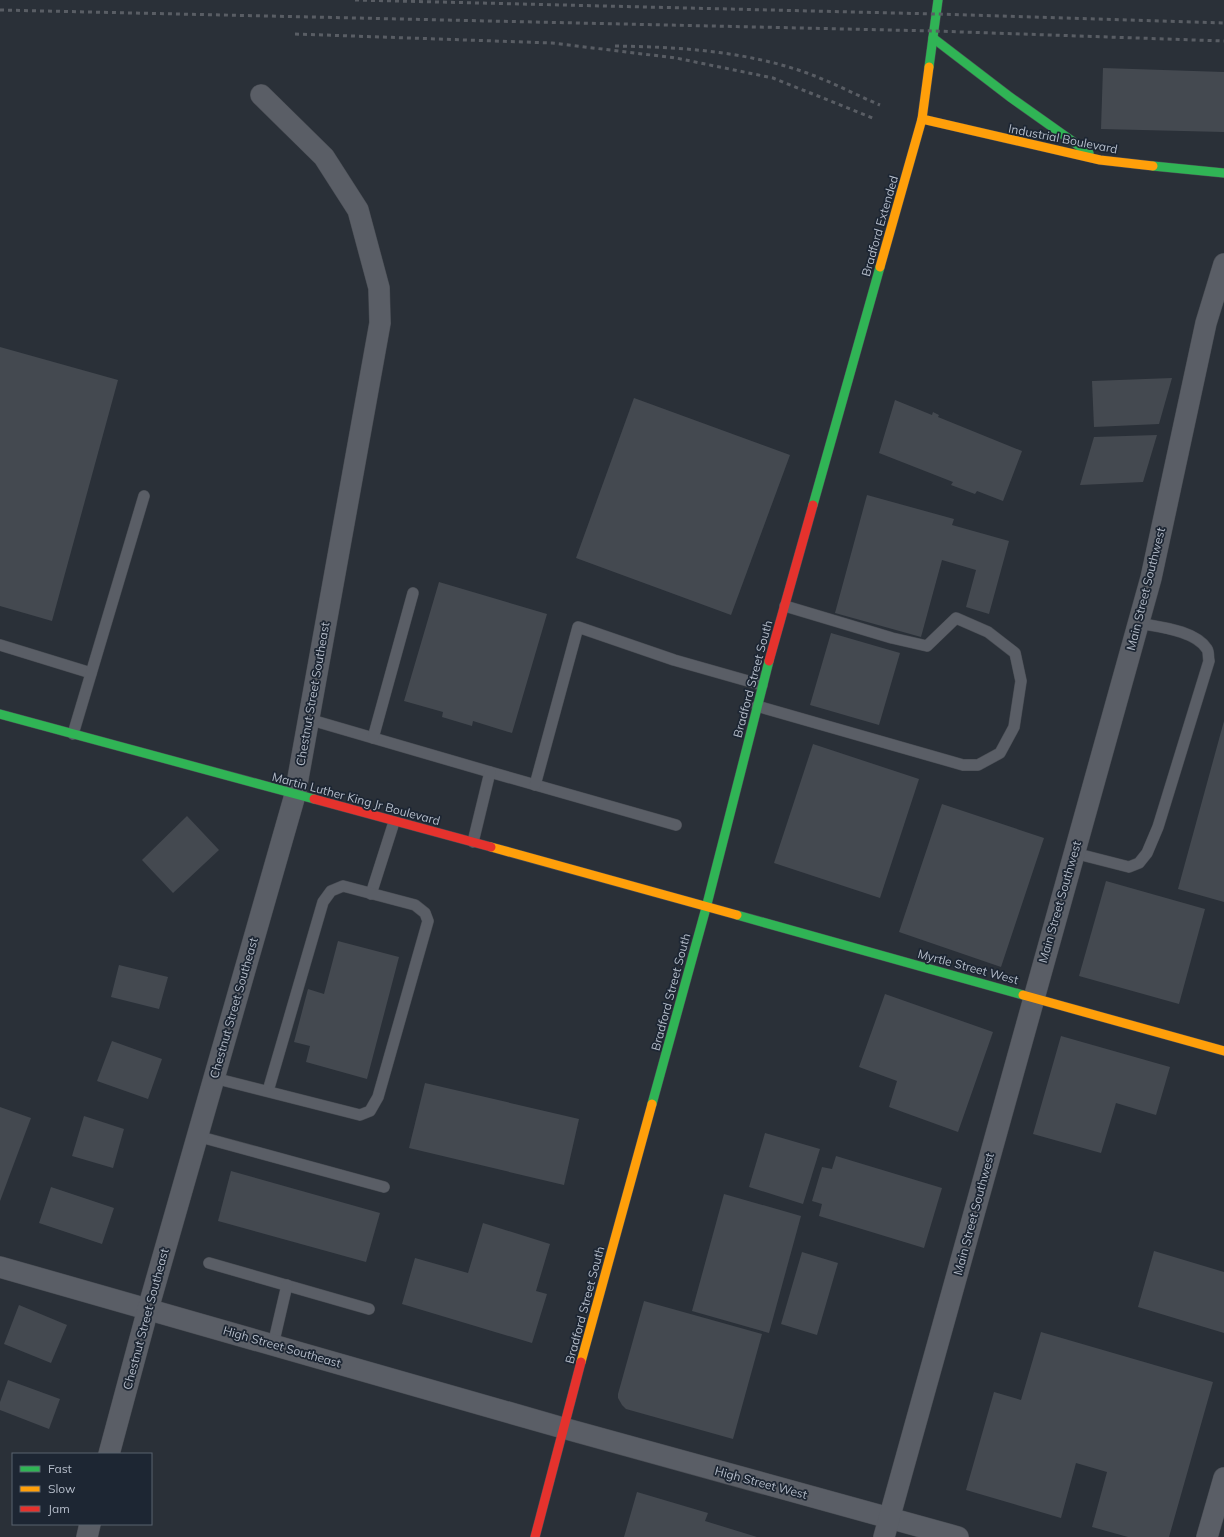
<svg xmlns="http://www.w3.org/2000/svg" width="1224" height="1537" font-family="Mulish,sans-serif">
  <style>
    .building { fill: #444950 }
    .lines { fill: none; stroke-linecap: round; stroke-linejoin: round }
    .lane-casing { stroke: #484c53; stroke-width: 12 }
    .street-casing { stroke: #484c53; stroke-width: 22 }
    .fast-casing { stroke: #484c53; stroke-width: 10 }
    .slow-casing { stroke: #484c53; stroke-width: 10 }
    .jam-casing { stroke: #484c53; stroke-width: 10 }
    .lane { stroke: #5a5e66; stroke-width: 11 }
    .street { stroke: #5a5e66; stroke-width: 21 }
    .fast { stroke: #30b455; stroke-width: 9 }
    .slow { stroke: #ff9f0a; stroke-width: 9 }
    .jam { stroke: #e5322d; stroke-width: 9 }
    .rail { stroke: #595d64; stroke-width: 3; stroke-dasharray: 4 4; stroke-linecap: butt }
    .labels { text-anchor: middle; stroke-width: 3.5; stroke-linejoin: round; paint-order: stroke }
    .street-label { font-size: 12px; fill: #b4bcc9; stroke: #1d2633 }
  </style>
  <rect width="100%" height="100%" fill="#2a3038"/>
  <!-- building -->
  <g class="building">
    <path d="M 1103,68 L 1224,72 L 1224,132 L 1101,129 Z"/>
    <path d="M 0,347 L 118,380 L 52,621 L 0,606 Z"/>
    <path d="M 1172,378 L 1159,424 L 1094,427 L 1092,381 Z"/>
    <path d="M 634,398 L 790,455 L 731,615 L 576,558 Z"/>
    <path d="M 895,400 L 932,415 L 933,412 L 939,415 L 938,417 L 1022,451 L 1003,501 L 977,491 L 975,494 L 951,485 L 953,482 L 879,453 Z"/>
    <path d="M 1157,435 L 1143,482 L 1080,485 L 1094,437 Z"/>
    <path d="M 867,495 L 954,519 L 952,525 L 1009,541 L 989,614 L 966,607 L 976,570 L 942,560 L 921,637 L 835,613 Z"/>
    <path d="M 439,582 L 547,614 L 512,733 L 473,721 L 472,726 L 442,717 L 443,712 L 404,701 Z"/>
    <path d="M 831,633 L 900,653 L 879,725 L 810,705 Z"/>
    <path d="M 1224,721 L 1224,902 L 1178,889 Z"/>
    <path d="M 813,744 L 919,779 L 880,898 L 774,863 Z"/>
    <path d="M 942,804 L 1044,838 L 1001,967 L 899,932 Z"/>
    <path d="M 187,816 L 219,850 L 173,893 L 142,860 Z"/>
    <path d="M 1106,881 L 1205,909 L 1179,1004 L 1079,976 Z"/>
    <path d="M 338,941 L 399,957 L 367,1079 L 306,1062 L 310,1046 L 294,1042 L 308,989 L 324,994 Z"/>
    <path d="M 119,965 L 168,977 L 159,1009 L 111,997 Z"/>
    <path d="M 885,994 L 993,1032 L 958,1132 L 889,1107 L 897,1081 L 859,1067 Z"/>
    <path d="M 1061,1036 L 1170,1067 L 1156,1115 L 1116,1103 L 1101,1153 L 1033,1134 Z"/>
    <path d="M 112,1041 L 162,1059 L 148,1099 L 97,1081 Z"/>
    <path d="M 425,1083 L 579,1119 L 564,1185 L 409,1148 Z"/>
    <path d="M 0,1107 L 31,1118 L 0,1201 Z"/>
    <path d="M 84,1116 L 124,1129 L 113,1168 L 72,1156 Z"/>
    <path d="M 765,1133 L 820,1149 L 803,1204 L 749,1187 Z"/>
    <path d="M 836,1156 L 942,1188 L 924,1248 L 819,1216 L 822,1204 L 812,1201 L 822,1167 L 832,1169 Z"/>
    <path d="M 231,1171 L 380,1213 L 366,1262 L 218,1221 Z"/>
    <path d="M 51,1187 L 114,1208 L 102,1244 L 39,1223 Z"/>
    <path d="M 724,1194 L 801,1216 L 769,1333 L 692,1311 Z"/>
    <path d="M 483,1223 L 550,1244 L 536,1291 L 547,1294 L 532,1343 L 402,1304 L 415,1258 L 468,1273 Z"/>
    <path d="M 1154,1251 L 1224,1272 L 1224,1333 L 1138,1307 Z"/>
    <path d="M 802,1252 L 838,1263 L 817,1335 L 781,1324 Z"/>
    <path d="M 644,1301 L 762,1334 L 733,1439 L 626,1409 L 622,1405 L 618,1398 L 618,1394 Z"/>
    <path d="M 19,1305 L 67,1325 L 51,1363 L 4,1344 Z"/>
    <path d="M 1041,1332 L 1213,1382 L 1169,1537 L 1128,1537 L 1092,1527 L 1107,1472 L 1076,1463 L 1061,1518 L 966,1490 L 994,1392 L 1021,1400 Z"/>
    <path d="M 8,1380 L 60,1399 L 49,1429 L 0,1410 L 0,1402 Z"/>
    <path d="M 637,1492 L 708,1513 L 705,1521 L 757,1537 L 624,1537 Z"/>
  </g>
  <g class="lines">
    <defs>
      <g id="lane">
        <path d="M 0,645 L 91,673"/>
        <path d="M 757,706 L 963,765 L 978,765 L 1000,753 L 1014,727 L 1021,681 L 1015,653 L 988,632 L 956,618 L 927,646 L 892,638 L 785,606"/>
        <path d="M 308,719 L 490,772 L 676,825"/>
        <path d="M 73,734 L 144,496"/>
        <path d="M 373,738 L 413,593"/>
        <path d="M 535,785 L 578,627 L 674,660 L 762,685"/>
        <path d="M 473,842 L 490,772"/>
        <path d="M 1074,853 L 1129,867 L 1139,863 L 1147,853 L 1158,827 L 1209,661 C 1208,657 1209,652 1207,649 C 1195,630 1158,627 1138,623"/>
        <path d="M 371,894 L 394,822"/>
        <path d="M 214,1078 L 360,1115 L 370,1111 L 378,1097 L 428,921 L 425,913 L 415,905 L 343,886 L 331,891 L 323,902 L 268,1091"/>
        <path d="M 197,1136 L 384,1187"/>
        <path d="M 209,1263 L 369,1309"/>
        <path d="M 273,1345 L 287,1285"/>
      </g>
      <g id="street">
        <path d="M 0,1267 L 563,1428 L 958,1537"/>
        <path d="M 109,1454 L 148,1309 L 295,795 L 380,323 L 379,288 L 358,210 L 324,157 L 261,95"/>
        <path d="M 87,1537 L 90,1524"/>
        <path d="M 884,1537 L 1151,578 L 1206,323 L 1224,264"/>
        <path d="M 1207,1537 L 1224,1478"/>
      </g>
      <g id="fast">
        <path d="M 933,38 L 1010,97 L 1089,153"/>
        <path d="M 929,67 L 938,0"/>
        <path d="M 1153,166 L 1224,173"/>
        <path d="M 813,505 L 880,267"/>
        <path d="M 0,714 L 314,799"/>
        <path d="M 737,915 L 1023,995"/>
        <path d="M 652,1104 L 706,908 L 769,661"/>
      </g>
      <g id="slow">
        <path d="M 922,119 L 1100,160 L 1153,166"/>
        <path d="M 880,267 L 922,119 L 929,67"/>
        <path d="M 491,847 L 737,915"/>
        <path d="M 1023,995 L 1224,1051"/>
        <path d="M 581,1362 L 652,1104"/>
      </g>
      <g id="jam">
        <path d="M 769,661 L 813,505"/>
        <path d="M 314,799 L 491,847"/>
        <path d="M 535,1537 L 581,1362"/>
      </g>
    </defs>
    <!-- lane casing -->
    <use href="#lane" class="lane-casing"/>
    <!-- street casing -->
    <use href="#street" class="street-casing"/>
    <!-- fast casing -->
    <use href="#fast" class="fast-casing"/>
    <!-- slow casing -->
    <use href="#slow" class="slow-casing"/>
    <!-- jam casing -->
    <use href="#jam" class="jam-casing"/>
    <!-- lane -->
    <use href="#lane" class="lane"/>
    <!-- street -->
    <use href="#street" class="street"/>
    <!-- fast -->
    <use href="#fast" class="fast"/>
    <!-- slow -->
    <use href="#slow" class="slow"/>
    <!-- jam -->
    <use href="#jam" class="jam"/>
    <!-- rail -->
    <g class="rail">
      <path d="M 355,0 L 936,14 L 1224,23"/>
      <path d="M 0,10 L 934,31 L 1224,41"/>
      <path d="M 295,34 L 552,43 L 676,58 L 773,78 L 875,119"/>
      <path d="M 615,46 C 680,47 745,51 807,73 C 832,82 856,95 880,105"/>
    </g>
  </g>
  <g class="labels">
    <!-- street labels -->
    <g class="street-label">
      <text transform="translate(1063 139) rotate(11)" y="4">Industrial Boulevard</text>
      <text transform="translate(880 226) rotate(-74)" y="4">Bradford Extended</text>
      <text transform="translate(1146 589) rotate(-76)" y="4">Main Street Southwest</text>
      <text transform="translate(753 679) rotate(-75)" y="4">Bradford Street South</text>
      <text transform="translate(313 694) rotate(-80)" y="4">Chestnut Street Southeast</text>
      <text transform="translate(356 799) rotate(15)" y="4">Martin Luther King Jr Boulevard</text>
      <text transform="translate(1060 902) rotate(-74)" y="4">Main Street Southwest</text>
      <text transform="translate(968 967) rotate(15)" y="4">Myrtle Street West</text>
      <text transform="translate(671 992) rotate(-75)" y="4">Bradford Street South</text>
      <text transform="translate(234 1008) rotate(-74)" y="4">Chestnut Street Southeast</text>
      <text transform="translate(974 1214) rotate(-75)" y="4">Main Street Southwest</text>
      <text transform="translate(585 1305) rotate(-75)" y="4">Bradford Street South</text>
      <text transform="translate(146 1319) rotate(-75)" y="4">Chestnut Street Southeast</text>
      <text transform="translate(282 1347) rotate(16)" y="4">High Street Southeast</text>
      <text transform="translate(761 1483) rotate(15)" y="4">High Street West</text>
    </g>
  </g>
  <!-- legend -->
  <rect x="12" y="1453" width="140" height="72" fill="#1d2633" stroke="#59626f"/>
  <rect x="20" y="1466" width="20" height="6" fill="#30b455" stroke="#59626f"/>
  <text x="48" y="1473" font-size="12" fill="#b4bcc9">Fast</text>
  <rect x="20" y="1486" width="20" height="6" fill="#ff9f0a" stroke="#59626f"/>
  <text x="48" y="1493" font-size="12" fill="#b4bcc9">Slow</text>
  <rect x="20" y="1506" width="20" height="6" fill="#e5322d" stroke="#59626f"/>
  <text x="48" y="1513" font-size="12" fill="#b4bcc9">Jam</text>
</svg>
